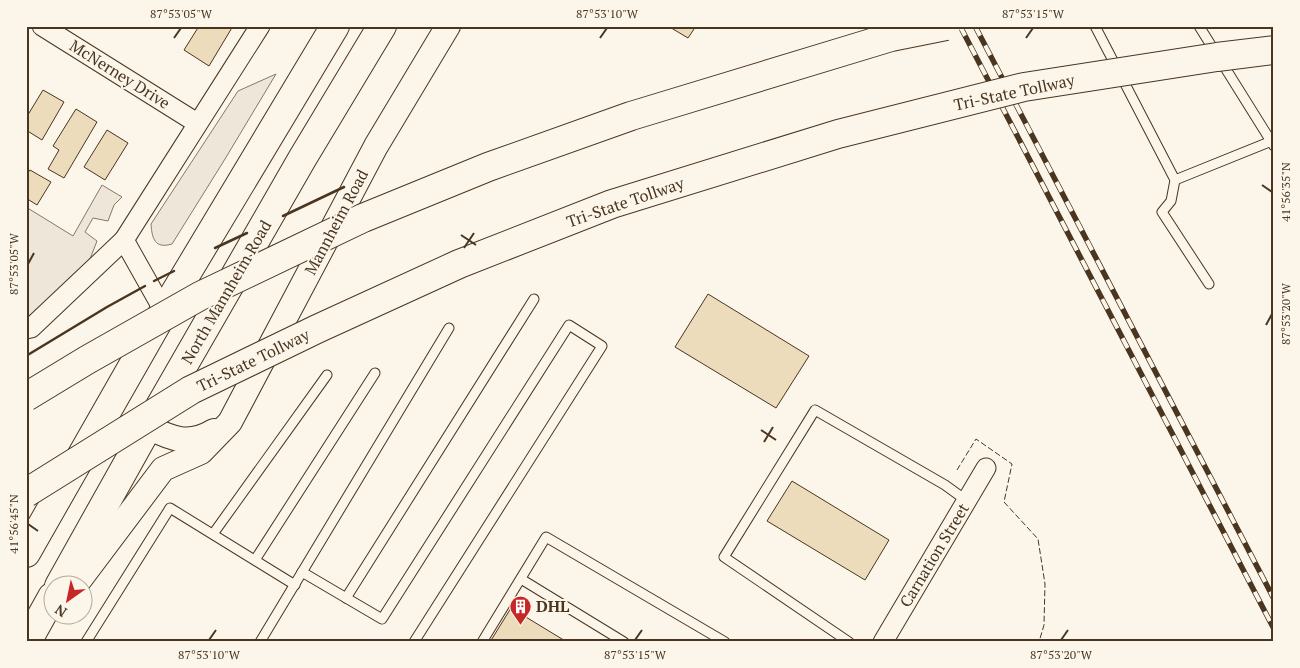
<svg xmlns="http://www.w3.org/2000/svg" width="1300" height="668" font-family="'PT Serif',serif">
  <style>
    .green { fill: #ede6d9; stroke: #887966 }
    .building { fill: #ecdcbc; stroke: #4a3520 }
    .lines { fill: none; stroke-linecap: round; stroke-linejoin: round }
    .service-casing { stroke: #4a3520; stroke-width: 11 }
    .minor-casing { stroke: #4a3520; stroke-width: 21 }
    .tertiary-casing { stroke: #4a3520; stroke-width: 26 }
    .primary-casing { stroke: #4a3520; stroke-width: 30 }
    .service { stroke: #fbf6e9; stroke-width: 9 }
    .minor { stroke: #fbf6e9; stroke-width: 19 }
    .tertiary { stroke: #fbf6e9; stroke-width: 24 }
    .primary { stroke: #fbf6e9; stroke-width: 28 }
    .rail-casing { stroke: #4a3520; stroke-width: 5.5 }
    .rail { stroke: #fbf6e9; stroke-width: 4; stroke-dasharray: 11; stroke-linecap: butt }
    .motorway-bridge-casing { stroke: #4a3520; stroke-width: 30; stroke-linecap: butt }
    .motorway-bridge { stroke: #fbf6e9; stroke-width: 28 }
    .fence { stroke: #4a3520; stroke-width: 1; stroke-dasharray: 6 2.5; stroke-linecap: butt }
    .wall { stroke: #4a3520; stroke-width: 2.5 }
    .ticks { fill: none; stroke: #4a3520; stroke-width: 2 }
    .labels { text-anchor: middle; stroke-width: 4; stroke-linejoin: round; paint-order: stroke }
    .street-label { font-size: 16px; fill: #4a3520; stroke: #fbf6e9 }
    .poi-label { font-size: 16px; font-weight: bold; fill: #4a3520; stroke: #fbf6e9; text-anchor: start }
    .neatline { fill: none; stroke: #4a3520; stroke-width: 2 }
    .ticks-label { font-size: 12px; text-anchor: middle; fill: #4a3520 }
  </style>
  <rect width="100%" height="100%" fill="#fbf6e9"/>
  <!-- green -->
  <g class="green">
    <path d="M 276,74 L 225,159 L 172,244 C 155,249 152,239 151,224 L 238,91 Z"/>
    <path d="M 102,185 L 122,197 L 114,205 L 108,221 L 93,218 L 85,232 L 97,241 L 90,259 L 32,316 L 26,317 L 26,207 L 73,236 Z"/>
  </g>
  <!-- building -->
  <g class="building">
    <path d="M 199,26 L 233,26 L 209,66 L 184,50 Z"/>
    <path d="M 668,26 L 696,26 L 688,38 Z"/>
    <path d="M 43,90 L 64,102 L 42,140 L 26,130 L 26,118 Z"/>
    <path d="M 76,109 L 97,122 L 64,178 L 48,169 L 59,150 L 53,146 Z"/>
    <path d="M 107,130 L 128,143 L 105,180 L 84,167 Z"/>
    <path d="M 30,170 L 51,182 L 37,205 L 26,198 L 26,175 Z"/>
    <path d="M 708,294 L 809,356 L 776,408 L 675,347 Z"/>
    <path d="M 792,481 L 889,540 L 865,580 L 767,521 Z"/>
    <path d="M 511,608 L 567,642 L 490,642 Z"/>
  </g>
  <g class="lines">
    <defs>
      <g id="service">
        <path d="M 1095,26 L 1175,180 L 1171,201 L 1162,212 L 1209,284"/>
        <path d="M 1199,26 L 1274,146"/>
        <path d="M 1175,180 L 1274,140"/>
        <path d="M 213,534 L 327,375"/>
        <path d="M 255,560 L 375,373"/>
        <path d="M 302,572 L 382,619 L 569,325 L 602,346 L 414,642"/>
        <path d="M 521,579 L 624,642"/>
        <path d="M 346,598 L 534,299"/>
        <path d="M 86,642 L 170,508 L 295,585"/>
        <path d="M 260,642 L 449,328"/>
        <path d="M 482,642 L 546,537 L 725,642"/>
        <path d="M 849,642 L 724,557 L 815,410 L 945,485 L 967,501"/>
      </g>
      <g id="minor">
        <path d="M 42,26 L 197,123"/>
        <path d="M 124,240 L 260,26"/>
        <path d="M 26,329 L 31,328 L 124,240 L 164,311"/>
        <path d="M 883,642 L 986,468"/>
      </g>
      <g id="tertiary">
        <path d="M 148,427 C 172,439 189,446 214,431"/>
        <path d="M 75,586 L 163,469 L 201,452 L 230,422 L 376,146 L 448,26"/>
      </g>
      <g id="primary">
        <path d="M 26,553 L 164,311 L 335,26"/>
        <path d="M 59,586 L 148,427 L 302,159 L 382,26"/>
        <path d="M 27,642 L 52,597"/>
      </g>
    </defs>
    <!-- service casing -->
    <use href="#service" class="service-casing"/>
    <!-- minor casing -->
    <use href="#minor" class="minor-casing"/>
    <!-- tertiary casing -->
    <use href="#tertiary" class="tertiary-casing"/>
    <!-- primary casing -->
    <use href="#primary" class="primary-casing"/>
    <!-- service -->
    <use href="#service" class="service"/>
    <!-- minor -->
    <use href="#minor" class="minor"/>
    <!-- tertiary -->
    <use href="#tertiary" class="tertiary"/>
    <!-- primary -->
    <use href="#primary" class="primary"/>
    <defs>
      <g id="rail">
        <path d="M 960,26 L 1274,629"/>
        <path d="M 975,26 L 1274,599"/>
      </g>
    </defs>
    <!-- rail casing -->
    <use href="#rail" class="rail-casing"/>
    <!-- rail -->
    <use href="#rail" class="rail"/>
    <defs>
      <g id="motorway-bridge">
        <path d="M 26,397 L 87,360 L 200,296 L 363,218 L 488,167 L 631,116 L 891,37 L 946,26"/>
        <path d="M 26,493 L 191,390 L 317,329 L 459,264 L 612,204 L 838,134 L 1024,87 L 1217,57 L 1274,50"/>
      </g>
    </defs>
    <!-- motorway-bridge casing -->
    <use href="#motorway-bridge" class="motorway-bridge-casing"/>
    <!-- motorway-bridge -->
    <use href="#motorway-bridge" class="motorway-bridge"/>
    <!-- fence -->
    <path class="fence" d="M 957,470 L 976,439 L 1012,464 L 1004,502 L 1038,539 L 1045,584 L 1044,625 L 1039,642"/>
    <!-- wall -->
    <g class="wall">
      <path d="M 283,216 L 344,187"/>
      <path d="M 215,248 L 247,233"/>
      <path d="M 154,281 L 174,271"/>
      <path d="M 26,356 L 107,307 L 145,286"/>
    </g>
  </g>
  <!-- ticks -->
  <path class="ticks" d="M 174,38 L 181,28M 600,38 L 607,28M 1026,38 L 1033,28M 1262,185 L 1272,192M 461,235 L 476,245M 464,248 L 474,233M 28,264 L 34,253M 1266,325 L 1272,314M 761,430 L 776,440M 764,442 L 773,427M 28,524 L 38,531M 209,640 L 216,630M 635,640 L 642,630M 1061,640 L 1068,630"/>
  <!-- icons -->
  <defs>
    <symbol id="building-pin" viewBox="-11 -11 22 30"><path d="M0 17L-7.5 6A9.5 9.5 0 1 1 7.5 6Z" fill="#c62828" stroke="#fbf6e9"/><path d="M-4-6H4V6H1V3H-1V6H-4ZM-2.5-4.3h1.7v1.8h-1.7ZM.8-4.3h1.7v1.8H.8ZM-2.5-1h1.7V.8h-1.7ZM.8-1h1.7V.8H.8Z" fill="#fff"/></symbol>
  </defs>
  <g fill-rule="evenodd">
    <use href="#building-pin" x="508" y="594" width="25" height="34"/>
  </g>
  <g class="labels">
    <!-- street labels -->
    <g class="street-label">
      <text transform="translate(120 74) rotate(32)" y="6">McNerney Drive</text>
      <text transform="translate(1014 92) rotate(-12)" y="6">Tri-State Tollway</text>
      <text transform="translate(625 202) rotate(-19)" y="6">Tri-State Tollway</text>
      <text transform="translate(336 222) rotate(-62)" y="6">Mannheim Road</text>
      <text transform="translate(226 292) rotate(-60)" y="6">North Mannheim Road</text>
      <text transform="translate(253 360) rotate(-26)" y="6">Tri-State Tollway</text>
      <text transform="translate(934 555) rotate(-59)" y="6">Carnation Street</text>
    </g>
    <!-- poi labels -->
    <g class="poi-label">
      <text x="536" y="612">DHL</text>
    </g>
  </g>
  <!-- border -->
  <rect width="1300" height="668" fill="none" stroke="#fbf6e9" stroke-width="55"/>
  <!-- north arrow -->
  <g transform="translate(68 600) rotate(213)"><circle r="24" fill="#fbf6e9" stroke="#b4a999"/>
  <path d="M0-4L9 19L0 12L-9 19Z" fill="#c62828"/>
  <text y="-8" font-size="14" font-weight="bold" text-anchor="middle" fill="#4a3520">N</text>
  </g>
  <rect x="28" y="28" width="1244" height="612" class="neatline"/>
  <g class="ticks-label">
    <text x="181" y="18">87°53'05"W</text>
    <text x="607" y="18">87°53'10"W</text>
    <text x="1033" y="18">87°53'15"W</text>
    <text transform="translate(1286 192) rotate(-90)" y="4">41°56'35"N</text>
    <text transform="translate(14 264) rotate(-90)" y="4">87°53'05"W</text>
    <text transform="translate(1286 314) rotate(-90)" y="4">87°53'20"W</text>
    <text transform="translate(14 524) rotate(-90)" y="4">41°56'45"N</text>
    <text x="209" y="659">87°53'10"W</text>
    <text x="635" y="659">87°53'15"W</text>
    <text x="1061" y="659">87°53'20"W</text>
  </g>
</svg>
